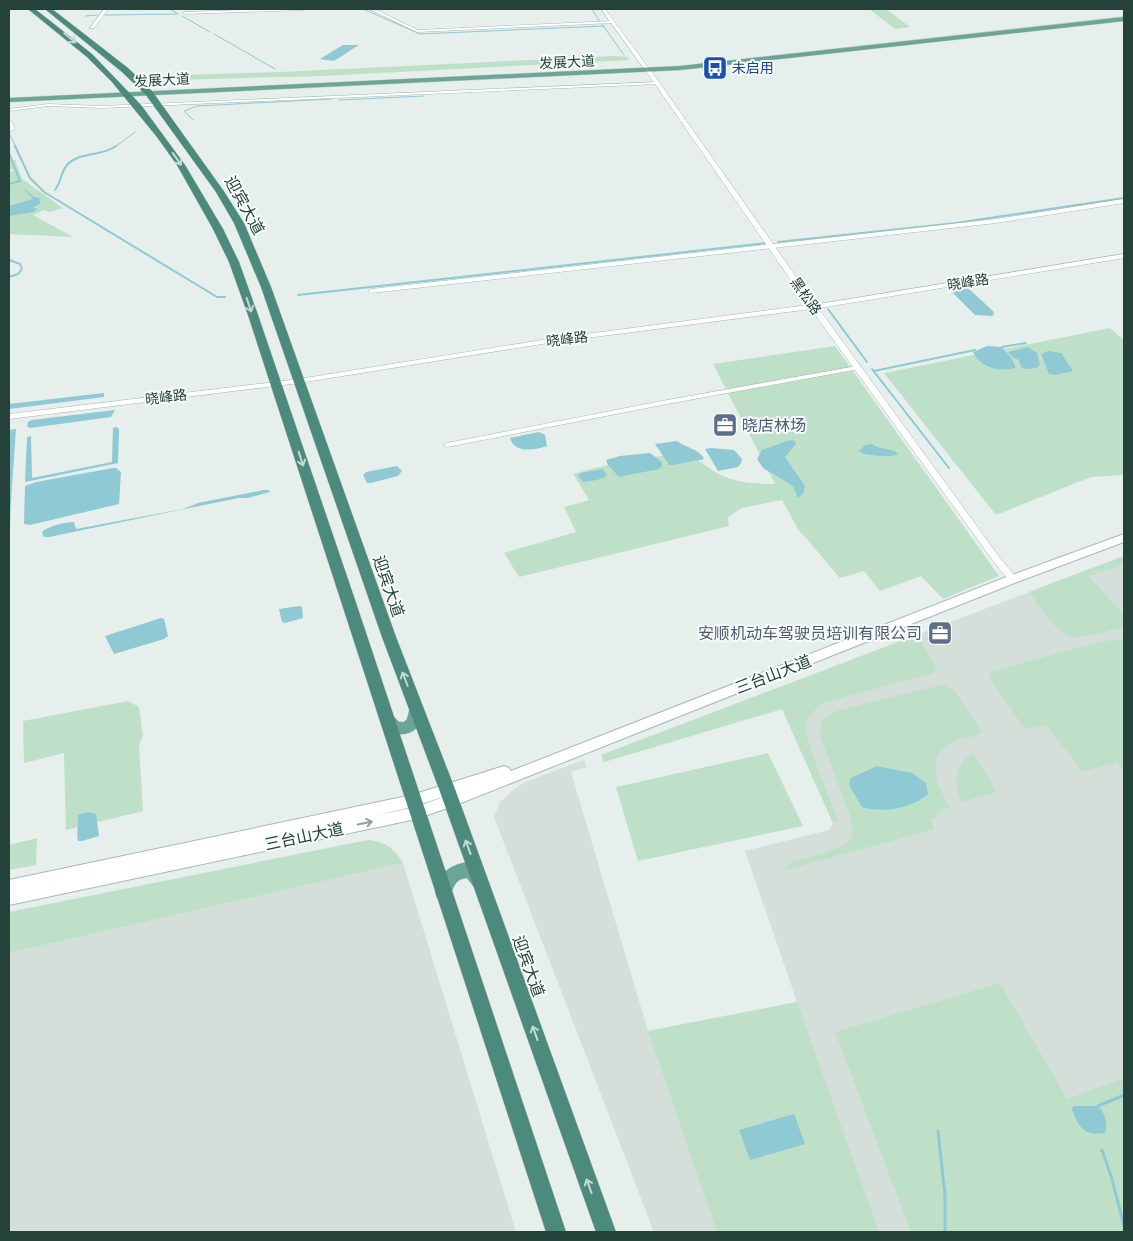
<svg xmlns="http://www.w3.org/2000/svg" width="1133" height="1241" font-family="Helvetica,'Noto Sans SC',sans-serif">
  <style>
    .built { fill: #d4dfda }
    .green { fill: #bfe0c8 }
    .water { fill: #8ec9d4 }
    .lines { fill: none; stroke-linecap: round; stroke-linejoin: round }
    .stream-far2 { stroke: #8ec9d4; stroke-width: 1 }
    .stream-far1 { stroke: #8ec9d4; stroke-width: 2 }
    .stream { stroke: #8ec9d4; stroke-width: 3 }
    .minor-casing { stroke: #a8b8b2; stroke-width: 1 }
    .tertiary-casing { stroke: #a8b8b2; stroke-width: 1 }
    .secondary-casing { stroke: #a4bbb3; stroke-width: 2 }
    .primary-casing { stroke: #c2cac8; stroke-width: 1 }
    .trunk-casing { stroke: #c2cac8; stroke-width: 1 }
    .minor { fill: #fff; fill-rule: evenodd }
    .tertiary { fill: #fff; fill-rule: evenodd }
    .secondary { fill: #fff; fill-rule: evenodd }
    .primary { fill: #6aa596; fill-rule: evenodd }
    .trunk { fill: #4c8a7c; fill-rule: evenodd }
    .oneway { stroke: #c4d9d4 }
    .oneway2 { stroke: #92a09c }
    .labels { text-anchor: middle; stroke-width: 4; stroke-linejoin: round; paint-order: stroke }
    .far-street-label { font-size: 14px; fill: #24423a; stroke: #f7fbf9 }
    .far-transit-label { font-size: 14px; fill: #164399; stroke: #f7fbf9; text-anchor: start }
    .street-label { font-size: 16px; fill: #24423a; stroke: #f7fbf9 }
    .service-label { font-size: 16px; fill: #4e5e75; stroke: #f7fbf9; text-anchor: start }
  </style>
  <rect width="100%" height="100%" fill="#e6efeb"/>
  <!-- built -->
  <g class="built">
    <path d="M 1124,556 L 1124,1232 L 654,1232 L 494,817 L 500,802 L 515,788 L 525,782 L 584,760 L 587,767 L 571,772 L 648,1031 L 797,1002 L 745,851 L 825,831 L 830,829 L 833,823 L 782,709 L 604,762 L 601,755 Z"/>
    <path d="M 403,863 L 516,1232 L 9,1232 L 9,953 Z"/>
  </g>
  <!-- green -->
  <g class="green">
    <path d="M 869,9 L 886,9 L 910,27 L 895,29 Z"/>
    <path d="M 615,56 L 627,57 L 629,60 L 323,76 L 173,80 L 151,76 L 280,72 Z"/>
    <path d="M 9,160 L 15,160 L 22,179 L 63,208 L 50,212 L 44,210 L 33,215 L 73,237 L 9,234 L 9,172 L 14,171 L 9,168 Z"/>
    <path d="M 1110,328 L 1124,340 L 1124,475 L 1091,477 L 996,515 L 884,373 Z"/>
    <path d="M 835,346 L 999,576 L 943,599 L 921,576 L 880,591 L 864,571 L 840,578 L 798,529 L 782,500 L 742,508 L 728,517 L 729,526 L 519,577 L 504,553 L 576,532 L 564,507 L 589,500 L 573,474 C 600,466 667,449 693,458 C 703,462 710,470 719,474 C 736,483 756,484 775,484 L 713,364 Z"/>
    <path d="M 1124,556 L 1124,565 L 1088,576 L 1124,614 L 1124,628 C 1110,630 1091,636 1077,637 C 1058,638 1040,606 1029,592 Z"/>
    <path d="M 917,635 L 935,665 L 936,670 L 934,673 L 822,703 C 816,709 808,716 806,725 C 804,743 832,800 838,821 L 833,823 L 782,709 L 604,762 L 601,755 Z"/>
    <path d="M 1124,639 L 1124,771 L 1117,762 L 1083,772 L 1046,725 L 1032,728 L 1024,728 L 990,679 L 989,675 L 993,671 L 1103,641 Z"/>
    <path d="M 945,684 L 953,689 L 982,731 C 977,738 965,737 957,740 C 924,753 936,785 950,807 L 937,813 L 938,816 L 930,820 L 935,829 L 786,870 L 790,863 C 804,857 846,850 851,838 C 854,831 852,825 851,818 L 820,736 L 822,721 L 828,715 L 840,710 Z"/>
    <path d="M 128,701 L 139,707 L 143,736 L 139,745 L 143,811 L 66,830 L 64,753 L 24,763 L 23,721 Z"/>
    <path d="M 768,753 L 803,826 L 638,861 L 616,787 Z"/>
    <path d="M 973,753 L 997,792 L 962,802 C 952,783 955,765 973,753 Z"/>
    <path d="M 37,838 L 36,865 L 9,870 L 9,845 Z"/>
    <path d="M 368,840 C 386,842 394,848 403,863 L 9,953 L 9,912 Z"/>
    <path d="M 1000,983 L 1067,1099 L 1124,1078 L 1124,1232 L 911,1232 L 835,1032 Z"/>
    <path d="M 797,1002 L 879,1232 L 717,1232 L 648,1031 Z"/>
  </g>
  <!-- water -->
  <g class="water">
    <path d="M 343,45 L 359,45 L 334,61 L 320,59 Z"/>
    <path d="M 22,187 L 34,197 L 41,198 L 39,199 L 41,203 L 33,208 L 38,209 L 33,212 L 9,216 L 9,206 L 33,199 Z"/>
    <path d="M 961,286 L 968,288 L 994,312 L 993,316 L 975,315 L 949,289 Z"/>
    <path d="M 987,346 L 1002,347 L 1012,359 L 1016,368 C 998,372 981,368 973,352 Z"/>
    <path d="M 1028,347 L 1037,353 L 1040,365 L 1036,368 L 1026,369 L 1021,367 L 1019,360 L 1014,358 L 1008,352 Z"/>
    <path d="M 1048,351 L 1061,353 L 1073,371 L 1056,375 L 1049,374 L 1041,354 Z"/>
    <path d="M 104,393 L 104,397 L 9,409 L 9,404 Z"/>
    <path d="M 115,410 L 111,417 L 30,428 L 27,426 L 28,422 L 32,420 Z"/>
    <path d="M 116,427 L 119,429 L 118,463 L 25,482 L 27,437 L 31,436 L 32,478 L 112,462 L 113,428 Z"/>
    <path d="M 16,429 C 14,462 11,493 10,526 L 9,527 L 10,435 L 9,430 Z"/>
    <path d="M 539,432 L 545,435 L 547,446 C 535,450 514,454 510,438 Z"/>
    <path d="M 790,440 L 795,441 L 796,444 L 785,457 L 805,486 L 804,492 L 798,498 L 793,486 L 763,468 L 757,459 L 762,450 Z"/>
    <path d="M 677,441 C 686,448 697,448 704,458 L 702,460 C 691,460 677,466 669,465 L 655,444 Z"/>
    <path d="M 872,444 C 880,451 890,446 898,454 C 893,458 863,456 859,451 L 865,445 Z"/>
    <path d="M 711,448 L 734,450 L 742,459 L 741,463 L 738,467 L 718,471 L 705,449 Z"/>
    <path d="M 650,453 L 662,462 L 662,466 L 659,469 L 619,477 L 608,465 L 606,460 L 620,456 Z"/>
    <path d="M 397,466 L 402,471 L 398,476 L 371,483 L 367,483 L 363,475 L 366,472 Z"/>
    <path d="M 113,468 L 116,468 L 121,472 L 119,504 L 30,525 L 24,524 L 25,486 L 36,482 Z"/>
    <path d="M 603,469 L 607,476 L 597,480 L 583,482 L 578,476 L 580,473 Z"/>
    <path d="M 264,490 L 268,490 L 270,492 L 248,498 L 239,498 L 199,506 L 49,537 L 44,537 L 42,532 C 48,526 66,522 74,522 L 76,529 L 183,509 L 198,503 Z"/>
    <path d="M 299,606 L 302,607 L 303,618 L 285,623 L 282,622 L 279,609 Z"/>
    <path d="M 161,618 L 164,619 L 168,636 L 164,639 L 114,654 L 105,636 Z"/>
    <path d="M 877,766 L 912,773 L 926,783 L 928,794 C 911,809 883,813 862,807 L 849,785 L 851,778 Z"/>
    <path d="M 88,812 L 96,814 L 99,836 L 82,841 L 78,841 C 76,831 79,824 78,815 Z"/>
    <path d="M 1073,1106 L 1098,1106 C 1105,1112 1108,1125 1105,1133 C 1085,1137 1077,1126 1072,1109 Z"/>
    <path d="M 794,1114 L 805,1144 L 750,1160 L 739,1130 Z"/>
  </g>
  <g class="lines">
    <!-- stream-far2 -->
    <g class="stream-far2">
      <path d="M 170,9 L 177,13"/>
      <path d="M 363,9 L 420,34 L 604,26"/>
      <path d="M 592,9 L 600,22"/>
      <path d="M 105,15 L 178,14"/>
      <path d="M 86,16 L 97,15"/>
      <path d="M 182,16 L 210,32"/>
      <path d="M 602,24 L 624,55"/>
      <path d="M 214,34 L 275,69"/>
      <path d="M 339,100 L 424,96"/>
      <path d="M 193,120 L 184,111 L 197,106 L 332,99"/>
      <path d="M 9,133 L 16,147"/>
      <path d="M 115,147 L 135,132"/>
    </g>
    <!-- stream-far1 -->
    <g class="stream-far1">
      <path d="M 15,146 L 30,178 L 44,192 L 217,297 L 225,297"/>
      <path d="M 9,153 L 20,181 L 9,184"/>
      <path d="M 55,190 C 61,182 61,172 67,165 C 80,151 102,157 116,146"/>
      <path d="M 778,242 L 956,223 L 1124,198"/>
      <path d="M 9,260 L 20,264 L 22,269 L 18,274 L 9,277"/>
      <path d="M 298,295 L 767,243"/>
      <path d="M 828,309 L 867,362"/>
      <path d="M 1002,347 L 1026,343"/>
      <path d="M 872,369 L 949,468"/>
      <path d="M 874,371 L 975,350"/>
    </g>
    <!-- stream -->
    <g class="stream">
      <path d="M 1098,1106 L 1124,1095"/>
      <path d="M 938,1131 L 945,1195 L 945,1232"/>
      <path d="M 1102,1150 L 1112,1179 L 1124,1226"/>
    </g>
    <defs>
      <g id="minor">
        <path d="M 104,9 L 108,9 L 94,28 L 90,28 Z"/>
        <path d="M 274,9 L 306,9 L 304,10 L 185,14 L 183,13 L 185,12 Z"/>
        <path d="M 369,9 L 374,9 L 418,30 L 613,21 L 615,22 L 613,23 L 417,32 Z"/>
        <path d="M 657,82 L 659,83 L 659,84 L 102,108 L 48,106 L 9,111 L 9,109 L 48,104 L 102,106 Z"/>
        <path d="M 9,120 L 12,122 L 15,129 L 9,132 Z"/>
        <path d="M 1124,199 L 1124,203 L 996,223 L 371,293 L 368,291 L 371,289 L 996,219 Z"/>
        <path d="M 1124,254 L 1124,258 L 813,309 L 810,307 L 813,305 Z"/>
        <path d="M 857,366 L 859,367 L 859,369 L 662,405 L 447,447 L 443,445 L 447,443 L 662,401 Z"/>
      </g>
      <path id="tertiary" d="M 601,9 L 605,9 L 659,82 L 816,305 L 1000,558 L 1016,577 L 1018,579 L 1016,581 L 1010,581 L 994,562 L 811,309 L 548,343 L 299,383 L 9,419 L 9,414 L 299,379 L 548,339 L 808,305 L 655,84 Z"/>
      <path id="secondary" d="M 1124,534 L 1124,542 L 1017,582 L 456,805 L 416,819 L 9,905 L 9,880 L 412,795 L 504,766 L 509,768 L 511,771 L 1009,576 ZM 449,795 L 416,807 L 373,816 L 412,807 Z"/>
      <g id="primary">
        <path d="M 1124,17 L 1124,21 L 680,70 L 9,102 L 9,98 L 680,66 Z"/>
        <path d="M 416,702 L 421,704 C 433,727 396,751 379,718 L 381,714 C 390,711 393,716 399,722 L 404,722 L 407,719 L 411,704 Z"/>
        <path d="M 471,862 C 480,866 485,874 488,882 L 486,887 L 480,890 L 474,887 L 467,878 C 454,879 454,888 449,898 L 443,901 L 437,898 C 428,878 453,862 471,862 Z"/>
      </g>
      <g id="trunk">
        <path d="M 28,9 L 35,9 L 92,54 L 141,105 L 185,165 L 223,229 L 239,262 L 258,315 L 353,594 L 566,1232 L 546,1232 L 248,315 L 229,262 L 213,229 L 177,165 L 157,137 L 112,82 L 87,57 Z"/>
        <path d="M 45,9 L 52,9 L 128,68 L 152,91 L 223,190 L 244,223 L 271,287 L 396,637 L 455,789 L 616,1232 L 596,1232 L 439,789 L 382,637 L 261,287 L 234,223 L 216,192 L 146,95 L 122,72 Z"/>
      </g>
    </defs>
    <!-- minor casing -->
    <use href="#minor" class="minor-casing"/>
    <!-- tertiary casing -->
    <use href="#tertiary" class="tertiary-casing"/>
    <!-- secondary casing -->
    <use href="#secondary" class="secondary-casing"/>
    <!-- primary casing -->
    <use href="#primary" class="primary-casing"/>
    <!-- trunk casing -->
    <use href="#trunk" class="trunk-casing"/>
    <!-- minor -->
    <use href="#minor" class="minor"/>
    <!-- tertiary -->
    <use href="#tertiary" class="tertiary"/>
    <!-- secondary -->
    <use href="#secondary" class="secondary"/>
    <!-- primary -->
    <use href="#primary" class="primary"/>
    <!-- trunk -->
    <use href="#trunk" class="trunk"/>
  </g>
  <!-- one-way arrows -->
  <defs><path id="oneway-shaft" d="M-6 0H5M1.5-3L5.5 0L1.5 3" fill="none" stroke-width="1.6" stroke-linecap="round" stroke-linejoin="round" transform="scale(1.25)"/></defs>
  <g class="oneway">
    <use href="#oneway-shaft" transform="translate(70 38) rotate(40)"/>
    <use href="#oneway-shaft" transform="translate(177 159) rotate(55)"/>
    <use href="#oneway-shaft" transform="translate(249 305) rotate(71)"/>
    <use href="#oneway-shaft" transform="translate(301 459) rotate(72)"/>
    <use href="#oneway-shaft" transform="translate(405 679) rotate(-111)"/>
    <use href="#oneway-shaft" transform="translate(468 847) rotate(-110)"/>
    <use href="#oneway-shaft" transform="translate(535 1033) rotate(-110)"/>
    <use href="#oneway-shaft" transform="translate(589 1186) rotate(-110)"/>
  </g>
  <use class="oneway2" href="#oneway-shaft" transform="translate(365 823) rotate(-12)"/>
  <!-- icons -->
  <defs>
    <symbol id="bus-square" viewBox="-11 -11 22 22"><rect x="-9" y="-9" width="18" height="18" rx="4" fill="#1a4fb4" stroke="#f7fbf9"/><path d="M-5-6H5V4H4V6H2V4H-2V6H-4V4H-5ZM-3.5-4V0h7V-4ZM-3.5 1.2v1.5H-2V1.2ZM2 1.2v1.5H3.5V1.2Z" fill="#fff"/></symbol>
    <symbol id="office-square" viewBox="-11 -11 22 22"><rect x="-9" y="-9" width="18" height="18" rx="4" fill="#5c6f8a" stroke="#f7fbf9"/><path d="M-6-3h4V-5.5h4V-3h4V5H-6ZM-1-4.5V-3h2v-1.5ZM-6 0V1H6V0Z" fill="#fff"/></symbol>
  </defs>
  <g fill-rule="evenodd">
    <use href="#bus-square" x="701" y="54" width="28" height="28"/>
    <use href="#office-square" x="711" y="411" width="28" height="28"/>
    <use href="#office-square" x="926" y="619" width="28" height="28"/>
  </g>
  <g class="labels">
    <!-- far-street labels -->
    <g class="far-street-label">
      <text transform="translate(567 62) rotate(-3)" y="5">发展大道</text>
      <text transform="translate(162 80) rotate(-3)" y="5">发展大道</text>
      <text transform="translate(968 282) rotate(-9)" y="5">晓峰路</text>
      <text transform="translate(806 296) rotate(55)" y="5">黑松路</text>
      <text transform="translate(567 339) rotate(-7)" y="5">晓峰路</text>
      <text transform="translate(166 397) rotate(-7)" y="5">晓峰路</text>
    </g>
    <!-- far-transit labels -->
    <g class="far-transit-label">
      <text x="732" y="73">未启用</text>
    </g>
    <!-- street labels -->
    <g class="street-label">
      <text transform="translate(245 205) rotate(61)" y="6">迎宾大道</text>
      <text transform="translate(389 586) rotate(71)" y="6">迎宾大道</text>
      <text transform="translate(773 674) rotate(-21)" y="6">三台山大道</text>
      <text transform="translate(304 836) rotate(-12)" y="6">三台山大道</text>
      <text transform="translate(529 966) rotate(70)" y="6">迎宾大道</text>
    </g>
    <!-- service labels -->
    <g class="service-label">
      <text x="742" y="431">晓店林场</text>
      <text x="922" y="639" text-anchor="end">安顺机动车驾驶员培训有限公司</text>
    </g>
  </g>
  <!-- border -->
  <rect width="1133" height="1241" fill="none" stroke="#24423a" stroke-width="20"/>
</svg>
